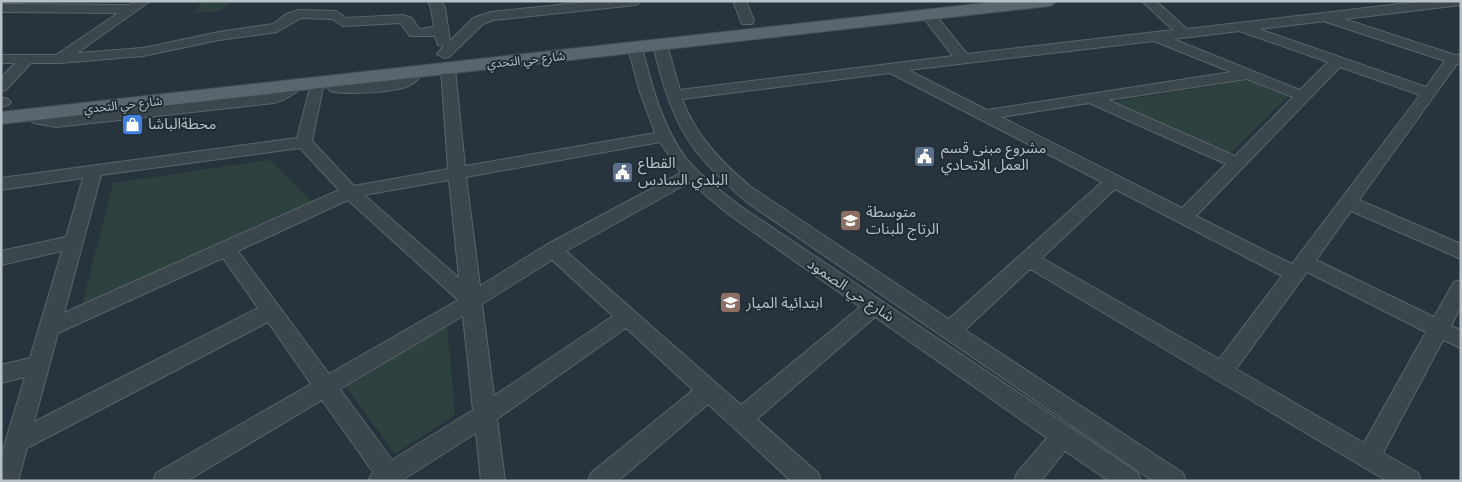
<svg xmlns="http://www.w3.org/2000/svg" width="1462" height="482" font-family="'Public Sans','Noto Sans Arabic',sans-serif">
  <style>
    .green { fill: #2d423f }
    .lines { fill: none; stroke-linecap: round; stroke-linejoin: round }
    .minor-casing { stroke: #5a646b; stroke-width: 2 }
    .major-casing { stroke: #454f56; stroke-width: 2 }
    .minor { fill: #3c464d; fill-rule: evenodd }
    .major { fill: #5a656d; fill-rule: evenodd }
    .labels { text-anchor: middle; stroke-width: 4; stroke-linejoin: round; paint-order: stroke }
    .far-street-label { font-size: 12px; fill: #b8c1c8; stroke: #202b33 }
    .poi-label { font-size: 15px; fill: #b8c1c8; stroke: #202b33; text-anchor: start }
    .street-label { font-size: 15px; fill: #b8c1c8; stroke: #202b33 }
  </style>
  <rect width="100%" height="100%" fill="#28343d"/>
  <!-- green -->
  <g class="green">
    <path d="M 203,1 L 234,1 L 219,11 L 193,13 Z"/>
    <path d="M 1250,80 L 1290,95 L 1230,153 L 1112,102 Z"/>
    <path d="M 270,160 L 315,204 L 82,305 L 113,183 Z"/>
    <path d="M 447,325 L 455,415 L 395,454 L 346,387 Z"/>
  </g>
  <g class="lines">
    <defs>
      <g id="minor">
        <path d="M 135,1 L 150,1 L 77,53 L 143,48 L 219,32 L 273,24 L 286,14 L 299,10 L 336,11 L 346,18 L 402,15 L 412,18 L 419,29 L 434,27 L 431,8 L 428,1 L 441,1 L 445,8 L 450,41 L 473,18 L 491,12 L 596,1 L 642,1 L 636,5 L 493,20 L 483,24 L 449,57 L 444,58 L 437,54 L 444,46 L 438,45 L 435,36 L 410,36 L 400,23 L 343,26 L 332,19 L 301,18 L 277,32 L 219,40 L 143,56 L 60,63 L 31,63 L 6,90 L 1,91 L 1,78 L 15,63 L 1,63 L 1,55 L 56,55 L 118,13 L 1,12 L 1,4 L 129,5 Z"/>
        <path d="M 733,1 L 746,1 L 754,21 L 752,24 L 742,24 Z"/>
        <path d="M 1142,1 L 1156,1 L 1187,29 L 1425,1 L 1461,1 L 1461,5 L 1344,19 L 1455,55 L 1461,54 L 1461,65 L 1457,64 L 1359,200 L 1461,244 L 1461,259 L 1351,211 L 1316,260 L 1434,317 L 1454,282 L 1461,280 L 1461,306 L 1451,326 L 1461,330 L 1461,348 L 1443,340 L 1383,453 L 1418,473 L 1421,481 L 1387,481 L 1030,269 L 965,330 L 1183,473 L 1186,481 L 1153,481 L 748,203 C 686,150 672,123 653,45 L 660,41 L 667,45 L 680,90 L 953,56 L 921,15 L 928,11 L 933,12 L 967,54 L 1173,30 ZM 1326,21 L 1326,22 L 1445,61 L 1426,87 L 1259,29 ZM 1239,31 L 1328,62 L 1300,90 L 1173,39 ZM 1154,41 L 1231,72 L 987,110 L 908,70 ZM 1340,67 L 1420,95 L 1292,264 L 1196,216 ZM 890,73 L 1102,182 L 949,319 L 751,187 C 721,162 696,136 682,99 ZM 1247,79 L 1293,97 L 1235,156 L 1108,100 ZM 1089,103 L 1226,164 L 1182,208 L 1001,117 ZM 1115,189 L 1282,276 L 1219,359 L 1042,258 ZM 1307,272 L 1426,332 L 1364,443 L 1236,369 Z"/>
        <path d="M 635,44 L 642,48 C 652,85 662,127 686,158 C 701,177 721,191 740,206 L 1138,473 L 1141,481 L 1109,481 L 1065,451 L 1041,481 L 1014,481 L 1017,473 L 1047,438 L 875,317 L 757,419 L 818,473 L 821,481 L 791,481 L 708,404 L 618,481 L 588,481 L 591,473 L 693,390 L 626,328 L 497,419 L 505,481 L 481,481 L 476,433 L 401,481 L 368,481 L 373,472 L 322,400 L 187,481 L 153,481 L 156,473 L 311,384 L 268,322 L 27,448 L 18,481 L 1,481 L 1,456 L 25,377 L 1,383 L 1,365 L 30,358 L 62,251 L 1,265 L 1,251 L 66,237 L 83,178 L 1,190 L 1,178 L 297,138 L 312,80 L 317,79 L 324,82 L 331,78 L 344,85 L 397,80 C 404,77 407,70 415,68 L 422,72 C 420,76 416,82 412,84 C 399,93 345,95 330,91 L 324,83 L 312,141 L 354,186 L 448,169 L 441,69 L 448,65 L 455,69 L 465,166 L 655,133 L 640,92 L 628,48 ZM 660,142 L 681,173 L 546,245 L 480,286 L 466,177 ZM 300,148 L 339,190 L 64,313 L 101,175 ZM 449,180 L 459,278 L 364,195 ZM 690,182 L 728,214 L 860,307 L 741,405 L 566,251 ZM 348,200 L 458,300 L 329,374 L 238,251 ZM 223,258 L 258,308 L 34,422 L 58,333 ZM 552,260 L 613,316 L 494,396 L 482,304 ZM 463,316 L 473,410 L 392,460 L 340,389 Z"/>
        <path d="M 294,81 L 302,86 C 294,95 285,100 274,103 L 56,127 L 34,123 L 21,115 L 29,110 L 56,117 L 272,94 Z"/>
        <path d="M 1,97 L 8,99 L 11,102 L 8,105 L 1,107 Z"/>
      </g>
      <path id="major" d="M 1003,1 L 1058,1 L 1050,6 L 1,124 L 1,112 Z"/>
    </defs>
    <!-- minor casing -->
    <use href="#minor" class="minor-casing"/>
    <!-- major casing -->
    <use href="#major" class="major-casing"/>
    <!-- minor -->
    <use href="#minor" class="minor"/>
    <!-- major -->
    <use href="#major" class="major"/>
  </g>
  <!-- icons -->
  <defs>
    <symbol id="shop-square" viewBox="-11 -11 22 22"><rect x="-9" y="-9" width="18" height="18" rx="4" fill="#3f7fe0" stroke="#202b33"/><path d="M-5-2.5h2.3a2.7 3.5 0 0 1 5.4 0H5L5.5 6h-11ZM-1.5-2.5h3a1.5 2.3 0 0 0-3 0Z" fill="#fff"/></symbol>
    <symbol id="civic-square" viewBox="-11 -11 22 22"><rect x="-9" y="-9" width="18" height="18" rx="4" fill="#5c6f8a" stroke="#202b33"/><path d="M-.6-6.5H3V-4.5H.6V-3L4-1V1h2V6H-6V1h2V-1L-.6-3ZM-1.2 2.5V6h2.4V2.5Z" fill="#fff"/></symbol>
    <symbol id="school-square" viewBox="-11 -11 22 22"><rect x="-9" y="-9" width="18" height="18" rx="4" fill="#8d6e63" stroke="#202b33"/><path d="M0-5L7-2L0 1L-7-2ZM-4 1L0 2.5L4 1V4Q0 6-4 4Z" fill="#fff"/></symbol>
  </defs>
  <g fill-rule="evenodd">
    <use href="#shop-square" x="120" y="112" width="25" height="25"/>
    <use href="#civic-square" x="912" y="144" width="25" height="25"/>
    <use href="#civic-square" x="610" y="160" width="25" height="25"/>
    <use href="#school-square" x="838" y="208" width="25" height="25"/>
    <use href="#school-square" x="718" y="290" width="25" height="25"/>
  </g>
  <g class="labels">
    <!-- far-street labels -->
    <g class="far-street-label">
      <text transform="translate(526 60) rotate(-6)" y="4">شارع حي التحدي</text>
      <text transform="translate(123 105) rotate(-6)" y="4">شارع حي التحدي</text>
    </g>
    <!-- poi labels -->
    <g class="poi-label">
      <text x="148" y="129">محطةالباشا</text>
      <text x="941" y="153">مشروع مبنى قسم<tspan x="941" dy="17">العمل الاتحادي</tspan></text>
      <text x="638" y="168">القطاع<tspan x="638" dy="17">البلدي السادس</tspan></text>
      <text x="866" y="217">متوسطة<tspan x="866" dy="17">الرتاج للبنات</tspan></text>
      <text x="746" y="308">ابتدائية الميار</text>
    </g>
    <!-- street labels -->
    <g class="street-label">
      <text transform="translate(851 290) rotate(34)" y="5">شارع حي الصمود</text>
    </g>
  </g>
  <!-- border -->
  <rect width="1462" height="482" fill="none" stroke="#b8c1c8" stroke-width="5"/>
</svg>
